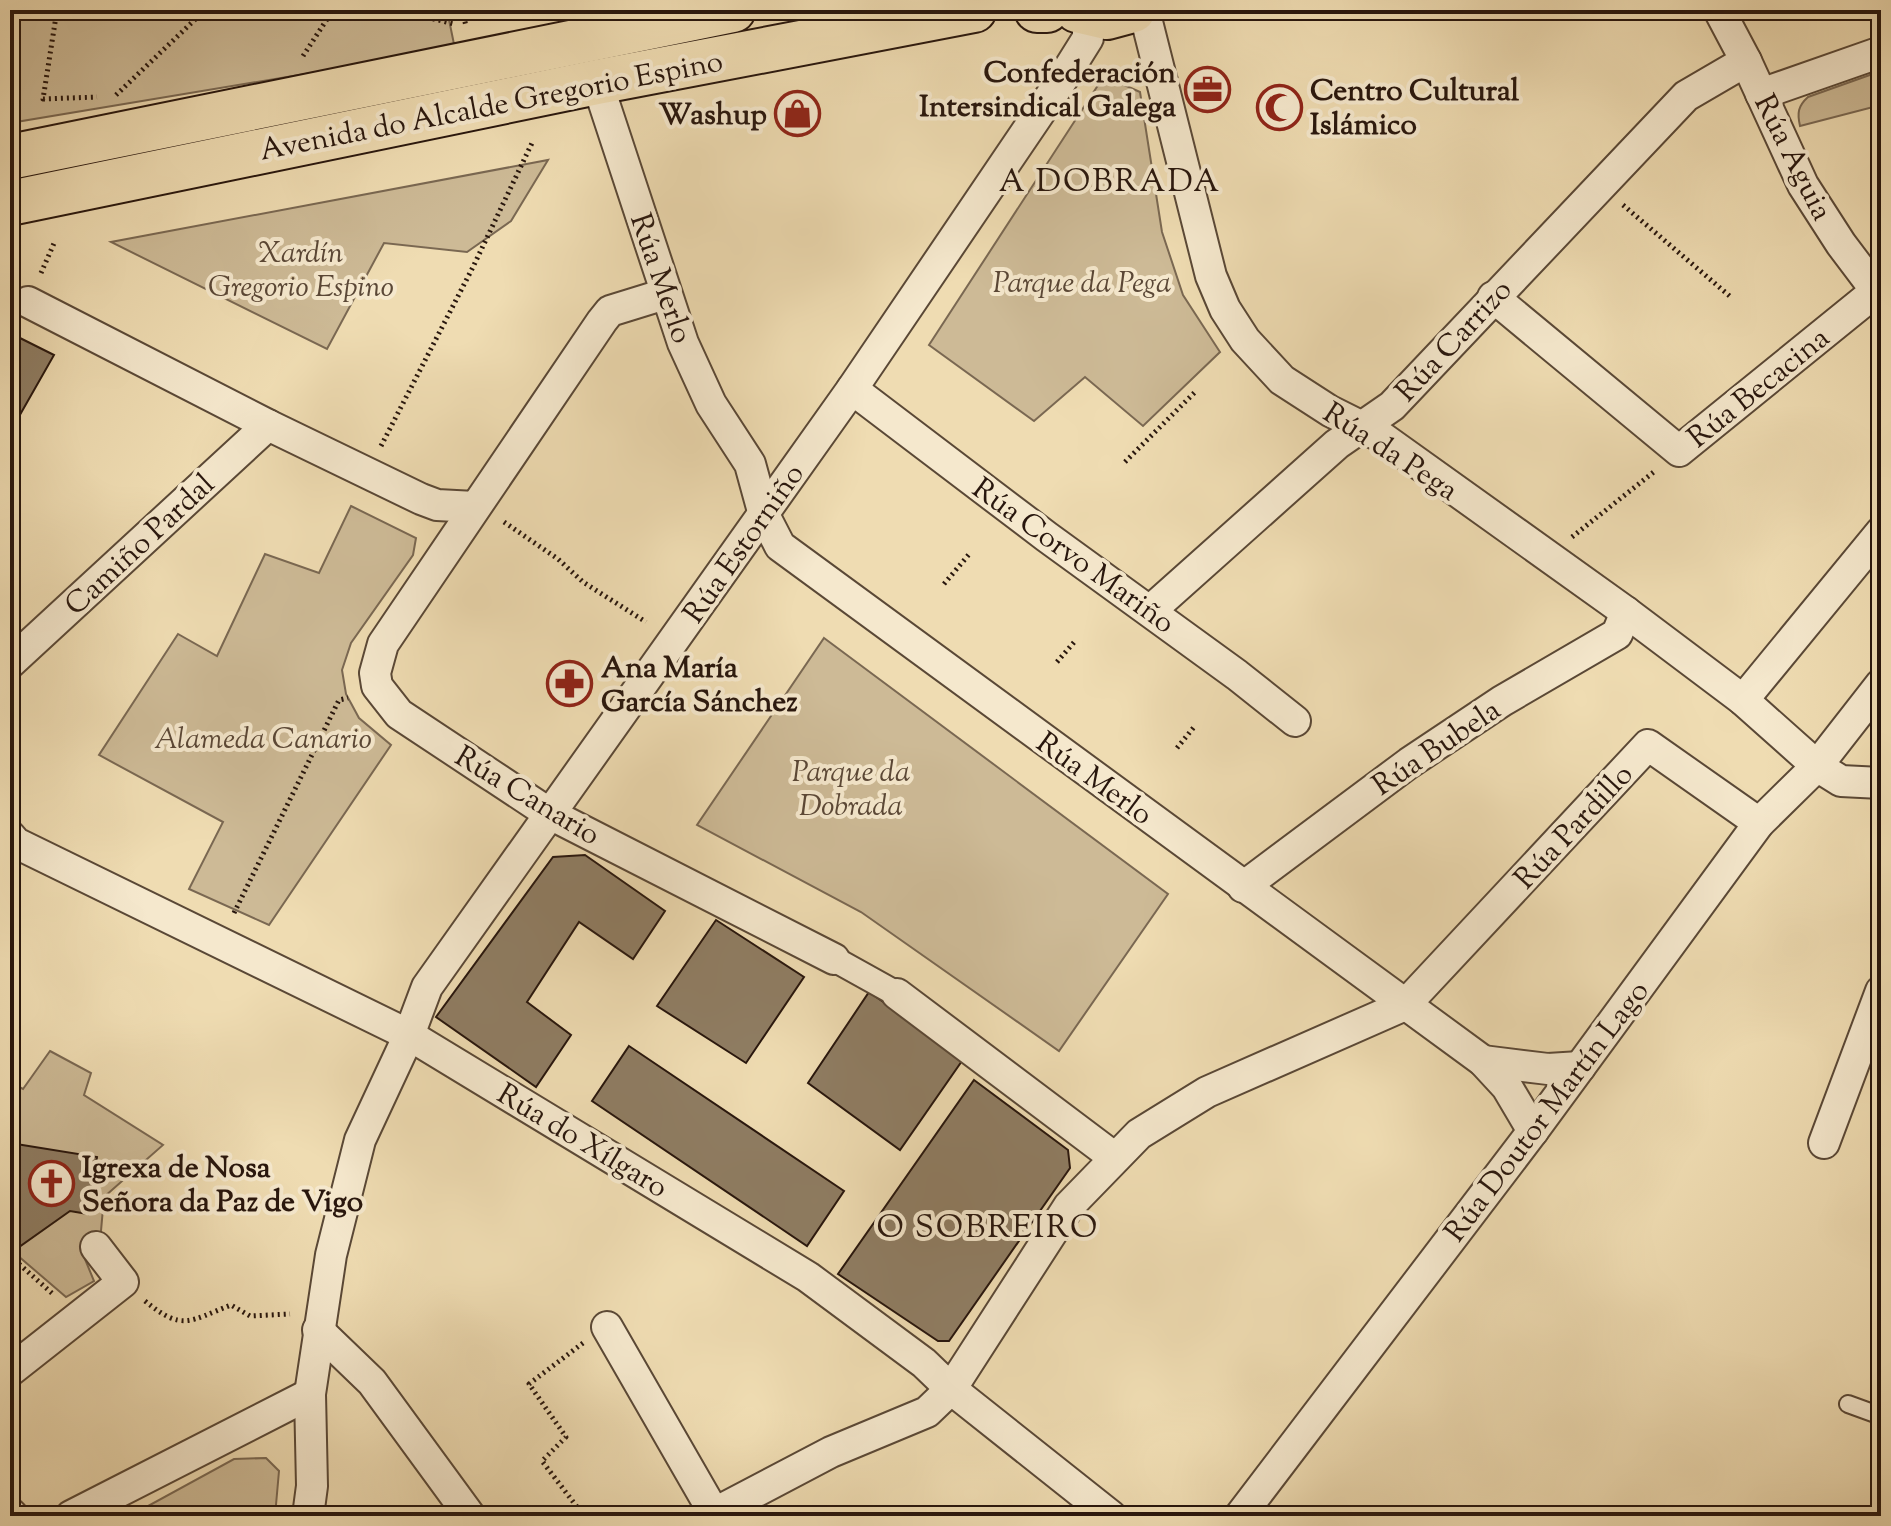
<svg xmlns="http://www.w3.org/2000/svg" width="1891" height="1526" font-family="'Sorts Mill Goudy',serif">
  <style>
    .green { fill: #cdba96; stroke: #7a6852; stroke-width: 2 }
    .building { fill: #8f7d63; stroke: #28160d; stroke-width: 2 }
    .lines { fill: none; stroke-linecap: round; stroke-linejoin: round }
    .service-casing { stroke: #5a4836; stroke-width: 20 }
    .pedestrian-casing { stroke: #5a4836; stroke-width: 28 }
    .minor-casing { stroke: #5a4836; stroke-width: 34 }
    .primary-casing { stroke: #28160d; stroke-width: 48 }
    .path { stroke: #28160d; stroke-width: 5; stroke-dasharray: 2 4; stroke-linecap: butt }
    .service { stroke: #f5e8cd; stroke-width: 16 }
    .pedestrian { stroke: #f5e8cd; stroke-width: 24 }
    .minor { stroke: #f5e8cd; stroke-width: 30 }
    .primary { stroke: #efdcb2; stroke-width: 44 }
    .labels { text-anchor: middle; stroke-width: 8; stroke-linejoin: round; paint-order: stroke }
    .poi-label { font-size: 30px; font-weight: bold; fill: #28160d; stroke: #f5e8cd; text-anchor: start }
    .street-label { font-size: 30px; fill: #28160d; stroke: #f5e8cd }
    .park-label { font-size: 30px; font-style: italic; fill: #5a4736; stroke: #f5e8cd }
    .neighbourhood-label { font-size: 32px; letter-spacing: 2px; fill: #28160d; stroke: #f5e8cd }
  </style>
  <rect width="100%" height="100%" fill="#efdcb2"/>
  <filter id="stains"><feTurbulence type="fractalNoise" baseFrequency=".0025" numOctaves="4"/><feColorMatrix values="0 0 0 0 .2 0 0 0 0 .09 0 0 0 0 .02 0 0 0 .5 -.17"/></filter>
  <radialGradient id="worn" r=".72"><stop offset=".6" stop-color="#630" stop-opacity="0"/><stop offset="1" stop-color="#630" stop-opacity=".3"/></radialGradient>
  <!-- green -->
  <g class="green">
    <path d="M 10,10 L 447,10 L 455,49 L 10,123 Z"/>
    <path d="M 1881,71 L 1881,105 L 1800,126 C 1797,113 1798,106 1808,97 Z"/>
    <path d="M 1104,76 L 1140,92 L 1162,232 L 1183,295 L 1220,352 L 1143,426 L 1085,377 L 1034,421 L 929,345 Z"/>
    <path d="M 548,160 L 511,221 L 467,252 L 384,243 L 327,349 L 111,242 Z"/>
    <path d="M 351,506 L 416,538 L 413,555 L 351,643 L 342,670 L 346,694 L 359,718 L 391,745 L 269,925 L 189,889 L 223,822 L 99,755 L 178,634 L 217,656 L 265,554 L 319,573 Z"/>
    <path d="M 824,638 L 1168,894 L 1059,1051 L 861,912 L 697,825 Z"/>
    <path d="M 50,1051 L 91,1073 L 84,1095 L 163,1145 L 104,1197 L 101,1231 L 80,1247 L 94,1281 L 66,1297 L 10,1249 L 10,1082 L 23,1089 Z"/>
    <path d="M 266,1458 L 279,1471 L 275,1516 L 141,1516 L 137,1512 L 234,1459 Z"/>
  </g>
  <!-- building -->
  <g class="building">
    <path d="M 10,333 L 54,355 L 13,427 L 10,425 Z"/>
    <path d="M 585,855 L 665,911 L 633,959 L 579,922 L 527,1002 L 571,1035 L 536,1087 L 436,1017 L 553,857 Z"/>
    <path d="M 716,920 L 804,977 L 746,1063 L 657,1006 Z"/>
    <path d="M 869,992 L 964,1058 L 900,1150 L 808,1083 Z"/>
    <path d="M 629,1046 L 844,1191 L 807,1246 L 592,1101 Z"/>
    <path d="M 974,1080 L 1068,1150 L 1070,1168 L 949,1341 L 938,1341 L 838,1274 Z"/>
    <path d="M 10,1143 L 97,1157 L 88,1214 L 70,1211 L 12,1252 Z"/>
  </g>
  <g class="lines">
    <defs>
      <path id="service" d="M 1848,1404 L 1881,1416"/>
      <path id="pedestrian" d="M 834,959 L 897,994"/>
      <g id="minor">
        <path d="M 1144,10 L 1211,276 L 1225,309 L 1245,340 L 1282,380 L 1330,411 L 1380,436 L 1626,612 L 1743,700 L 1817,766 L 1881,684"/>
        <path d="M 1719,10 L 1746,61 L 1803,185 L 1841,244 L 1881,297"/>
        <path d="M 597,82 L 683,343 L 711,404 L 750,464 L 764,515 L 780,546 L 1483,1061 L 1507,1087 L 1533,1131"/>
        <path d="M 1761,94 L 1881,52"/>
        <path d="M 665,294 L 610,311 L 602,321 L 383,644 L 375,673 L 377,686 L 399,714 L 550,814 L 834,959"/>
        <path d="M 1493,297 L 1679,451 L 1875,292"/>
        <path d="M 28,302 L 268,425"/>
        <path d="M 852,389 L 1047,537 L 1237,675 L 1295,721"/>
        <path d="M 1150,611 L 1337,444 L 1392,406 L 1686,96 L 1746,61"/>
        <path d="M 10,663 L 268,425 L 421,499 L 437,505 L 475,507"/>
        <path d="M 1743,700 L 1881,532"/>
        <path d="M 10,836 L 16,843 L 409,1035 L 808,1277 L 924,1363 L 951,1389 L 1111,1516"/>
        <path d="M 1243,887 L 1409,763 L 1502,701 L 1617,634 L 1626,612"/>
        <path d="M 897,994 L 1115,1158"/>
        <path d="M 1483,1061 L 1548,1069 L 1580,1067"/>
        <path d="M 1824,1143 L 1881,991"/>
        <path d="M 607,1327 L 714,1513"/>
        <path d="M 318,1330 L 372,1382 L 470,1516"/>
        <path d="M 10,1371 L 123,1282 L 96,1247"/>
        <path d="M 10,1513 L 13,1516"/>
        <path d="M 71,1516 L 310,1394"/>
        <path d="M 308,1516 L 312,1486 L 310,1394 L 331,1255 L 360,1140 L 409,1035 L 427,987 L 852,389 L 1063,78 L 1088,38 L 1088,15"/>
        <path d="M 709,1516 L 831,1452 L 927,1412 L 951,1389 L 1069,1206 L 1139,1134 L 1207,1092 L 1405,1005 L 1648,745 L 1759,823"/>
        <path d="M 1240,1516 L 1533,1131 L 1759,823 L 1817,766 L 1841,781 L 1881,783"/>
      </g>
      <g id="primary">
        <path d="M 1037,10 L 1047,10"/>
        <path d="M 1077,10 L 1107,17 L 1133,10"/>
        <path d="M 10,157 L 733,10"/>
        <path d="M 10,203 L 597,82 L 974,10"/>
      </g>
    </defs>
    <!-- service casing -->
    <use href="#service" class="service-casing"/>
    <!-- pedestrian casing -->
    <use href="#pedestrian" class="pedestrian-casing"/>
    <!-- minor casing -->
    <use href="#minor" class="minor-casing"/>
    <!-- primary casing -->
    <use href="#primary" class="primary-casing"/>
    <!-- path -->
    <g class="path">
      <path d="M 57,10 L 43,99 L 97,97"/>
      <path d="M 398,10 L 454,24"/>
      <path d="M 462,10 L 466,26"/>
      <path d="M 303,56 L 333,10"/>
      <path d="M 116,95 L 205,10"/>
      <path d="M 1623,205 L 1732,298"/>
      <path d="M 41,273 L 55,241"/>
      <path d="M 381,446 L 473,267 L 532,143"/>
      <path d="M 1125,462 L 1197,390"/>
      <path d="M 504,522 L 558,559 L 583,582 L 646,622"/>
      <path d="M 1572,537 L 1655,471"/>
      <path d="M 944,584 L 971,552"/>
      <path d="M 1057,662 L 1075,641"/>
      <path d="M 1177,748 L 1194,727"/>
      <path d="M 234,913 L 339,700 L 348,698"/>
      <path d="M 10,1256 L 54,1295"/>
      <path d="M 145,1301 C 183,1332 189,1321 231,1305 L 250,1316 L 290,1314"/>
      <path d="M 583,1343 L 529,1384 L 566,1437 L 542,1461 L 584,1516"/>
    </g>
    <!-- service -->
    <use href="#service" class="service"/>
    <!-- pedestrian -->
    <use href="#pedestrian" class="pedestrian"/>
    <!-- minor -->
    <use href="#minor" class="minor"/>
    <!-- primary -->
    <use href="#primary" class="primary"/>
  </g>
  <!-- icons -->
  <defs>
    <symbol id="office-ring" viewBox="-11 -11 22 22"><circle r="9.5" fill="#f5e8cd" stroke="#8f2418" stroke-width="1.5"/><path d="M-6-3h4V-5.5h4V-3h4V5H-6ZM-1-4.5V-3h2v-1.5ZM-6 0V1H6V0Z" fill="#8f2418"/></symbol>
    <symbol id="mosque-ring" viewBox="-11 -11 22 22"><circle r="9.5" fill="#f5e8cd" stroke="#8f2418" stroke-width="1.5"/><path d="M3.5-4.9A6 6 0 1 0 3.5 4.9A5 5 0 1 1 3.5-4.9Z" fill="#8f2418"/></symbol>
    <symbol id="shop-ring" viewBox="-11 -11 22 22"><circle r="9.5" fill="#f5e8cd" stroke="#8f2418" stroke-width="1.5"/><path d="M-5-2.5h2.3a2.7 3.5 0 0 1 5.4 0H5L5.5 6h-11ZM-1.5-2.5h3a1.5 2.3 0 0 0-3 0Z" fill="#8f2418"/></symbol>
    <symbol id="pharmacy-ring" viewBox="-11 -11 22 22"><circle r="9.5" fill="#f5e8cd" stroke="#8f2418" stroke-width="1.5"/><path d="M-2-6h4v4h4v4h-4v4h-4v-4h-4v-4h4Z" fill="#8f2418"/></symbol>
    <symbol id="church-ring" viewBox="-11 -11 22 22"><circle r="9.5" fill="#f5e8cd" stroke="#8f2418" stroke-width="1.5"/><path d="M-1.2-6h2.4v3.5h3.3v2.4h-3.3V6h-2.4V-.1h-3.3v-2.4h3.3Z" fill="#8f2418"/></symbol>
  </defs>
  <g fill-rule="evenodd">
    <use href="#office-ring" x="1182" y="64" width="51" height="51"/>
    <use href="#mosque-ring" x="1254" y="82" width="51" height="51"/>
    <use href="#shop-ring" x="772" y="88" width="51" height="51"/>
    <use href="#pharmacy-ring" x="544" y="658" width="51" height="51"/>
    <use href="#church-ring" x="26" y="1158" width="51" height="51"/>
  </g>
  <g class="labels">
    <!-- poi labels -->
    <g class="poi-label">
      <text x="1176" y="82" text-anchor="end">Confederación<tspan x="1176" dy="34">Intersindical Galega</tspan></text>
      <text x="1310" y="100">Centro Cultural<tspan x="1310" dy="34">Islámico</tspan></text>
      <text x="767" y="124" text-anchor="end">Washup</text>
      <text x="601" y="677">Ana María<tspan x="601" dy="34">García Sánchez</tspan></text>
      <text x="82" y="1177">Igrexa de Nosa<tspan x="82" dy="34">Señora da Paz de Vigo</tspan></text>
    </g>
    <!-- street labels -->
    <g class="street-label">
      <text transform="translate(491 105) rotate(-11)" y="10">Avenida do Alcalde Gregorio Espino</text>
      <text transform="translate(1794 157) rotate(63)" y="10">Rúa Aguia</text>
      <text transform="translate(662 278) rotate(71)" y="10">Rúa Merlo</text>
      <text transform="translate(1453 340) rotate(-47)" y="10">Rúa Carrizo</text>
      <text transform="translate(1758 387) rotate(-39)" y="10">Rúa Becacina</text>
      <text transform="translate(1391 451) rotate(33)" y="10">Rúa da Pega</text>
      <text transform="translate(743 543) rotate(-55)" y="10">Rúa Estorniño</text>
      <text transform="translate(139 544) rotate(-43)" y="10">Camiño Pardal</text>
      <text transform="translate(1074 555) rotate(36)" y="10">Rúa Corvo Mariño</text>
      <text transform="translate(1436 747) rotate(-34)" y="10">Rúa Bubela</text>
      <text transform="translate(1095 778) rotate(36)" y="10">Rúa Merlo</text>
      <text transform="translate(528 795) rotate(31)" y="10">Rúa Canario</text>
      <text transform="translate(1573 826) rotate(-47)" y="10">Rúa Pardillo</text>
      <text transform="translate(1546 1111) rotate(-53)" y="10">Rúa Doutor Martín Lago</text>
      <text transform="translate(583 1140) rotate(31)" y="10">Rúa do Xílgaro</text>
    </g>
    <!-- park labels -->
    <g class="park-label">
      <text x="301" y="262">Xardín<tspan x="301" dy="34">Gregorio Espino</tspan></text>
      <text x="1082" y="292">Parque da Pega</text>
      <text x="263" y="748">Alameda Canario</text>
      <text x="851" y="781">Parque da<tspan x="851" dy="34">Dobrada</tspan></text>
    </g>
    <!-- neighbourhood labels -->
    <g class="neighbourhood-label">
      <text x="1110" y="191">A DOBRADA</text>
      <text x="988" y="1237">O SOBREIRO</text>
    </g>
  </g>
  <!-- margin -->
  <rect width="1891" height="1526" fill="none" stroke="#efdcb2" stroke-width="40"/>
  <rect x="12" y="12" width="1867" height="1502" fill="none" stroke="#28160d" stroke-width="4"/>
  <rect x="20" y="20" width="1851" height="1486" fill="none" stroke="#28160d" stroke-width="2"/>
  <rect width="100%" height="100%" filter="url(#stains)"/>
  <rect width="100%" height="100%" fill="url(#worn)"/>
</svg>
